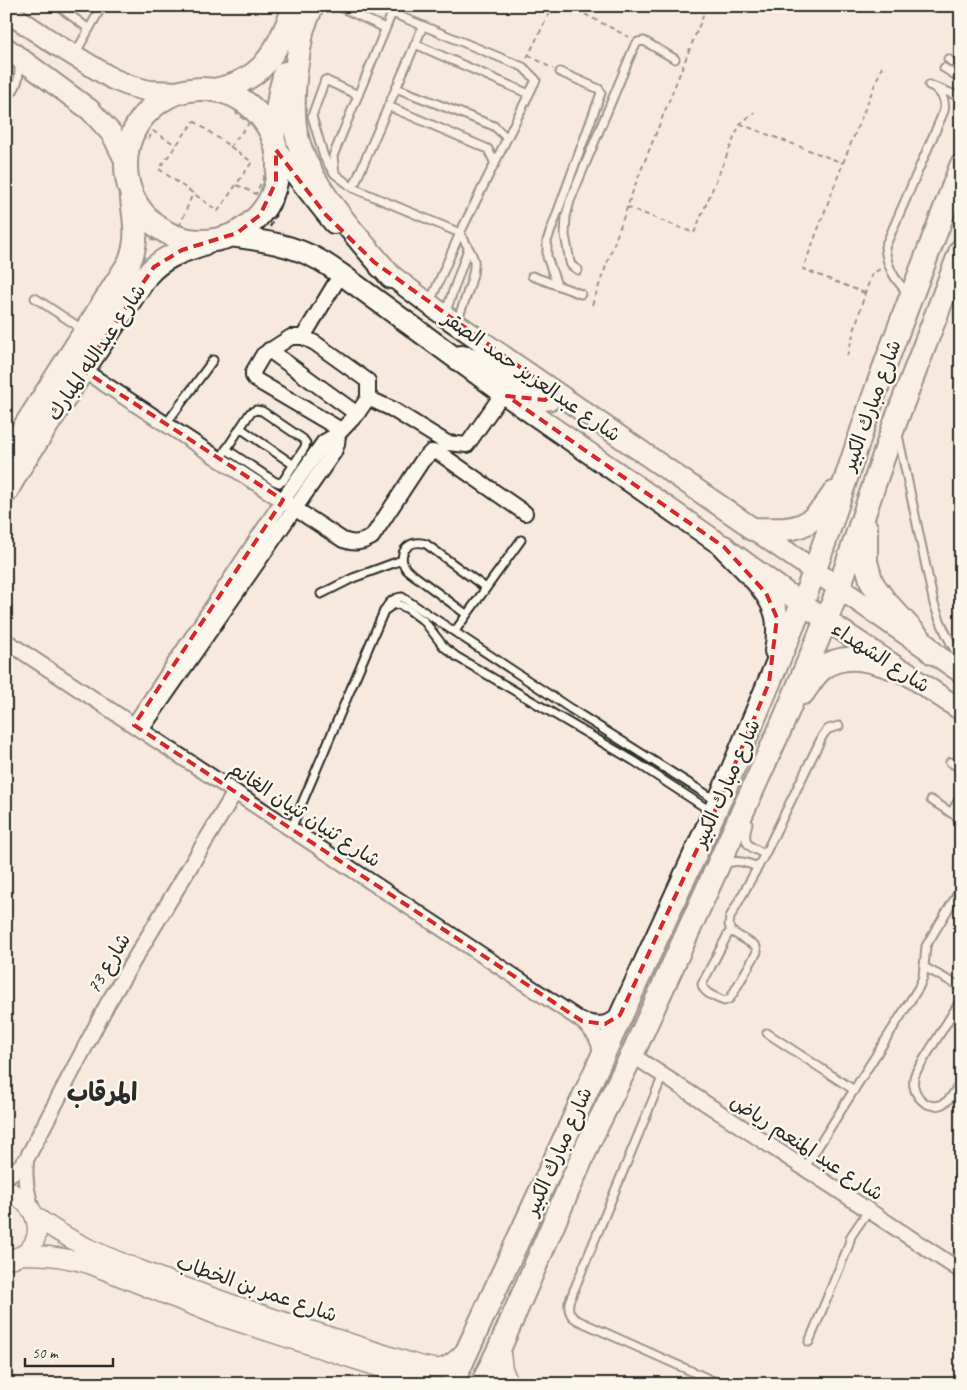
<svg xmlns="http://www.w3.org/2000/svg" width="967" height="1390" font-family="Caveat,'Playpen Sans Arabic',sans-serif">
  <style>
    .lines { fill: none; stroke-linecap: round; stroke-linejoin: round }
    .service-casing { stroke: #2b2b2b; stroke-width: 11 }
    .minor-casing { stroke: #2b2b2b; stroke-width: 18 }
    .tertiary-casing { stroke: #2b2b2b; stroke-width: 21 }
    .secondary-casing { stroke: #2b2b2b; stroke-width: 24 }
    .primary-casing { stroke: #2b2b2b; stroke-width: 26 }
    .path { stroke: #2b2b2b; stroke-width: 2; stroke-dasharray: 5 4; stroke-linecap: butt }
    .service { stroke: #fbf7ec; stroke-width: 7 }
    .minor { stroke: #fbf7ec; stroke-width: 14 }
    .tertiary { stroke: #fbf7ec; stroke-width: 18 }
    .secondary { stroke: #fbf7ec; stroke-width: 20 }
    .primary { stroke: #fbf7ec; stroke-width: 22 }
    .marked { fill: none; stroke: #d62828; stroke-width: 4; stroke-dasharray: 10 6; stroke-linejoin: round }
    .labels { text-anchor: middle; stroke-width: 5; stroke-linejoin: round; paint-order: stroke }
    .street-label { font-size: 20px; fill: #2b2b2b; stroke: #fbf7ec }
    .district-label { font-size: 25px; font-weight: bold; fill: #2b2b2b; stroke: #fbf7ec }
  </style>
  <rect width="100%" height="100%" fill="#f8e9de"/>
  <filter id="ink" filterUnits="userSpaceOnUse"><feTurbulence type="fractalNoise" baseFrequency=".02" numOctaves="2"/><feDisplacementMap in="SourceGraphic" scale="10" xChannelSelector="R" yChannelSelector="G"/><feConvolveMatrix kernelMatrix="1 2 1 2 8 2 1 2 1" color-interpolation-filters="sRGB"/></filter>
  <g filter="url(#ink)">
    <g class="lines">
      <defs>
        <g id="service">
          <path d="M 338,6 L 385,28"/>
          <path d="M 62,9 L 89,29"/>
          <path d="M 415,44 L 529,94"/>
          <path d="M 75,54 L 102,6"/>
          <path d="M 948,59 L 961,69"/>
          <path d="M 944,68 L 961,79"/>
          <path d="M 929,85 L 961,97"/>
          <path d="M 396,88 L 494,126 L 507,138"/>
          <path d="M 6,99 C 17,89 21,77 18,62"/>
          <path d="M 388,106 L 488,149 L 495,164"/>
          <path d="M 333,172 L 324,157 L 312,116 L 325,80 L 358,95"/>
          <path d="M 353,188 L 423,26"/>
          <path d="M 578,270 L 571,265 L 570,262 L 565,235 L 566,216 L 570,201 L 634,47 L 638,42 L 644,41 L 675,59"/>
          <path d="M 532,276 L 581,294"/>
          <path d="M 557,285 L 547,257 L 547,241 L 601,93 L 599,89 L 560,72"/>
          <path d="M 908,293 C 894,279 887,267 885,247 L 944,111 C 946,100 942,94 934,87"/>
          <path d="M 35,298 L 82,329"/>
          <path d="M 430,302 L 460,233 L 536,80 L 523,67 L 392,13 L 333,156 L 335,174 L 353,188 L 460,233 C 465,242 472,252 474,261 C 476,275 462,307 457,321"/>
          <path d="M 445,314 L 468,249"/>
          <path d="M 166,424 L 213,360"/>
          <path d="M 240,428 L 294,465"/>
          <path d="M 898,435 L 934,604 C 941,625 949,642 961,660"/>
          <path d="M 960,447 L 961,448"/>
          <path d="M 220,459 L 250,413 L 256,410 L 262,411 L 303,439 L 306,443 L 305,447 L 283,481 L 279,483 L 274,481 L 226,449"/>
          <path d="M 321,594 L 353,578 L 402,560"/>
          <path d="M 387,609 L 391,606 L 398,604 L 408,609 L 424,621 L 444,647 L 457,657 L 634,761 L 712,812"/>
          <path d="M 466,614 L 407,570 C 395,555 408,538 426,544 L 486,588"/>
          <path d="M 455,631 L 521,540"/>
          <path d="M 950,762 L 961,769"/>
          <path d="M 931,800 L 961,819"/>
          <path d="M 951,813 L 961,796"/>
          <path d="M 748,823 C 742,844 747,846 765,854"/>
          <path d="M 291,829 L 384,611 C 389,602 393,598 402,597 L 571,709 L 717,801"/>
          <path d="M 724,865 C 735,858 747,863 758,867"/>
          <path d="M 731,932 L 729,925 L 730,917 L 765,854 L 823,735 L 828,729 L 839,726"/>
          <path d="M 731,932 L 734,933 L 754,945 L 756,947 L 757,952 L 731,997 L 729,999 L 724,1001 C 715,997 703,993 702,984 L 728,934 Z"/>
          <path d="M 924,967 L 961,987"/>
          <path d="M 961,1000 L 916,1072 C 906,1092 929,1116 947,1101 C 953,1096 957,1087 961,1081"/>
          <path d="M 767,1033 L 854,1090"/>
          <path d="M 663,1075 L 569,1302 C 568,1310 569,1316 577,1320 L 720,1384"/>
          <path d="M 804,1169 L 919,987 L 923,977 L 926,946 L 961,888"/>
          <path d="M 809,1342 L 848,1247 L 851,1236 L 868,1211"/>
        </g>
        <g id="minor">
          <path d="M 303,337 L 341,274"/>
          <path d="M 269,350 L 357,414"/>
          <path d="M 83,370 L 343,540 C 354,544 361,543 372,537 L 422,461 L 431,452 L 439,453 L 525,513"/>
          <path d="M 368,398 L 392,409 L 447,443 L 467,445 L 503,393"/>
          <path d="M 338,434 L 357,414 L 368,398 L 368,381 L 315,343 L 303,337 L 291,337 L 263,355 L 253,372 L 253,376 L 256,380 L 341,430"/>
          <path d="M 6,641 L 582,1021 C 593,1031 602,1041 600,1056"/>
          <path d="M 134,725 L 283,500 L 324,442 L 338,434 L 337,444 L 334,452 L 141,730"/>
          <path d="M 582,1021 C 599,1025 606,1026 620,1015"/>
          <path d="M 632,1055 L 961,1271"/>
          <path d="M 26,1160 C 24,1180 27,1192 32,1210"/>
          <path d="M 6,1177 L 17,1169 L 26,1160 L 108,1003 L 235,792"/>
        </g>
        <g id="tertiary">
          <path d="M 6,1189 C 16,1195 28,1203 33,1213 C 44,1236 31,1258 6,1259"/>
          <path d="M 34,1215 C 71,1244 113,1259 156,1276 C 240,1309 326,1335 412,1363 C 440,1371 444,1372 465,1351"/>
          <path d="M 23,1255 C 48,1255 64,1257 89,1264 L 216,1315 L 406,1376 L 420,1384"/>
          <path d="M 500,1347 L 503,1369 L 509,1384"/>
        </g>
        <g id="secondary">
          <path d="M 6,11 L 55,44 L 113,79 L 130,86 L 149,91 L 180,92"/>
          <path d="M 6,48 L 90,110 L 112,134 L 126,162"/>
          <path d="M 276,150 L 334,223"/>
          <path d="M 230,236 C 261,240 294,245 321,261 C 328,265 335,270 341,274 L 503,393 L 724,547 L 802,604 L 961,710"/>
          <path d="M 380,267 L 445,316 L 961,672"/>
          <path d="M 461,356 C 493,361 515,386 543,400 L 551,399 L 556,393"/>
        </g>
        <g id="primary">
          <path d="M 303,27 C 297,60 291,93 295,126 C 302,180 357,236 391,277"/>
          <path d="M 298,40 L 312,6"/>
          <circle cx="202" cy="165" r="76"/>
          <path d="M 214,90 C 267,80 276,50 295,6"/>
          <path d="M 273,138 L 280,92 L 285,73"/>
          <path d="M 6,456 L 129,263 C 139,239 135,225 132,199"/>
          <path d="M 6,492 L 20,467 L 83,370 L 147,275 C 162,257 182,251 203,244"/>
          <path d="M 866,528 L 866,562 L 872,583 L 885,601 L 933,653"/>
          <path d="M 752,529 C 795,530 809,532 834,493"/>
          <path d="M 724,547 C 742,566 772,591 777,617 C 779,628 778,640 776,651"/>
          <path d="M 803,693 C 809,685 814,675 822,669 C 847,648 881,664 907,673"/>
          <path d="M 452,1384 L 719,802 L 802,604 C 829,535 850,463 875,393 C 902,317 933,242 961,166"/>
          <path d="M 482,1384 L 500,1347 L 589,1142 L 632,1055 L 781,727 L 826,620 L 839,588 L 895,423 L 961,250"/>
        </g>
      </defs>
      <!-- service casing -->
      <use href="#service" class="service-casing"/>
      <!-- minor casing -->
      <use href="#minor" class="minor-casing"/>
      <!-- tertiary casing -->
      <use href="#tertiary" class="tertiary-casing"/>
      <!-- secondary casing -->
      <use href="#secondary" class="secondary-casing"/>
      <!-- primary casing -->
      <use href="#primary" class="primary-casing"/>
      <!-- path -->
      <g class="path">
        <path d="M 569,6 L 629,37"/>
        <path d="M 529,55 L 553,69"/>
        <path d="M 527,58 L 553,6"/>
        <path d="M 194,121 L 252,162 L 218,211 L 159,169 Z"/>
        <path d="M 740,124 L 843,163"/>
        <path d="M 126,126 L 148,140 L 153,131 L 176,145"/>
        <path d="M 126,126 L 144,105"/>
        <path d="M 230,147 L 249,123 L 236,113 L 247,99"/>
        <path d="M 237,185 L 256,194 L 264,176 L 282,185"/>
        <path d="M 627,207 L 694,233 L 740,124 L 755,112"/>
        <path d="M 270,227 L 287,191"/>
        <path d="M 176,235 L 193,193"/>
        <path d="M 151,239 L 160,243"/>
        <path d="M 865,293 L 803,269 L 843,163 L 882,67"/>
        <path d="M 592,305 L 634,188 L 707,6"/>
        <path d="M 847,356 L 865,293 L 872,274 L 880,269"/>
      </g>
      <!-- service -->
      <use href="#service" class="service"/>
      <!-- minor -->
      <use href="#minor" class="minor"/>
      <!-- tertiary -->
      <use href="#tertiary" class="tertiary"/>
      <!-- secondary -->
      <use href="#secondary" class="secondary"/>
      <!-- primary -->
      <use href="#primary" class="primary"/>
    </g>
  </g>
  <!-- marked area -->
  <path d="M0 0H967V1390H0ZM 276,150 L 326,215 L 374,262 L 556,393 L 545,400 L 507,396 L 724,547 L 766,593 L 777,618 L 769,683 L 719,802 L 620,1015 L 605,1024 L 582,1021 L 134,725 L 283,500 L 83,370 L 154,267 L 182,250 L 237,233 L 260,215 L 276,182 Z" fill="#f8e9de" fill-opacity=".55" fill-rule="evenodd"/>
  <path class="marked" d="M 276,150 L 326,215 L 374,262 L 556,393 L 545,400 L 507,396 L 724,547 L 766,593 L 777,618 L 769,683 L 719,802 L 620,1015 L 605,1024 L 582,1021 L 134,725 L 283,500 L 83,370 L 154,267 L 182,250 L 237,233 L 260,215 L 276,182 Z"/>
  <g class="labels">
    <!-- street labels -->
    <g class="street-label">
      <text transform="translate(96 352) rotate(-56)" y="7">شارع عبدالله المبارك</text>
      <text transform="translate(532 376) rotate(35)" y="7">شارع عبدالعزيز حمد الصقر</text>
      <text transform="translate(871 405) rotate(-70)" y="7">شارع مبارك الكبير</text>
      <text transform="translate(881 657) rotate(33)" y="7">شارع الشهداء</text>
      <text transform="translate(726 783) rotate(-66)" y="7">شارع مبارك الكبير</text>
      <text transform="translate(305 814) rotate(33)" y="7">شارع ثنيان ثنيان الغانم</text>
      <text transform="translate(108 963) rotate(-59)" y="7">شارع 73</text>
      <text transform="translate(807 1147) rotate(33)" y="7">شارع عبد المنعم رياض</text>
      <text transform="translate(558 1151) rotate(-66)" y="7">شارع مبارك الكبير</text>
      <text transform="translate(257 1288) rotate(19)" y="7">شارع عمر بن الخطاب</text>
    </g>
    <!-- district labels -->
    <g class="district-label">
      <text x="102" y="1101">المرقاب</text>
    </g>
  </g>
  <!-- margin -->
  <rect width="967" height="1390" fill="none" stroke="#fbf7ec" stroke-width="25"/>
  <rect x="12" y="12" width="942" height="1365" fill="none" stroke="#2b2b2b" stroke-width="2" filter="url(#ink)"/>
  <!-- scale -->
  <path d="M25 1358v8h88v-8" fill="none" stroke="#2b2b2b" stroke-width="2.5"/>
  <text x="32" y="1358" font-size="15" fill="#2b2b2b" stroke="#fbf7ec" stroke-width="4" paint-order="stroke">50 m</text>
</svg>
